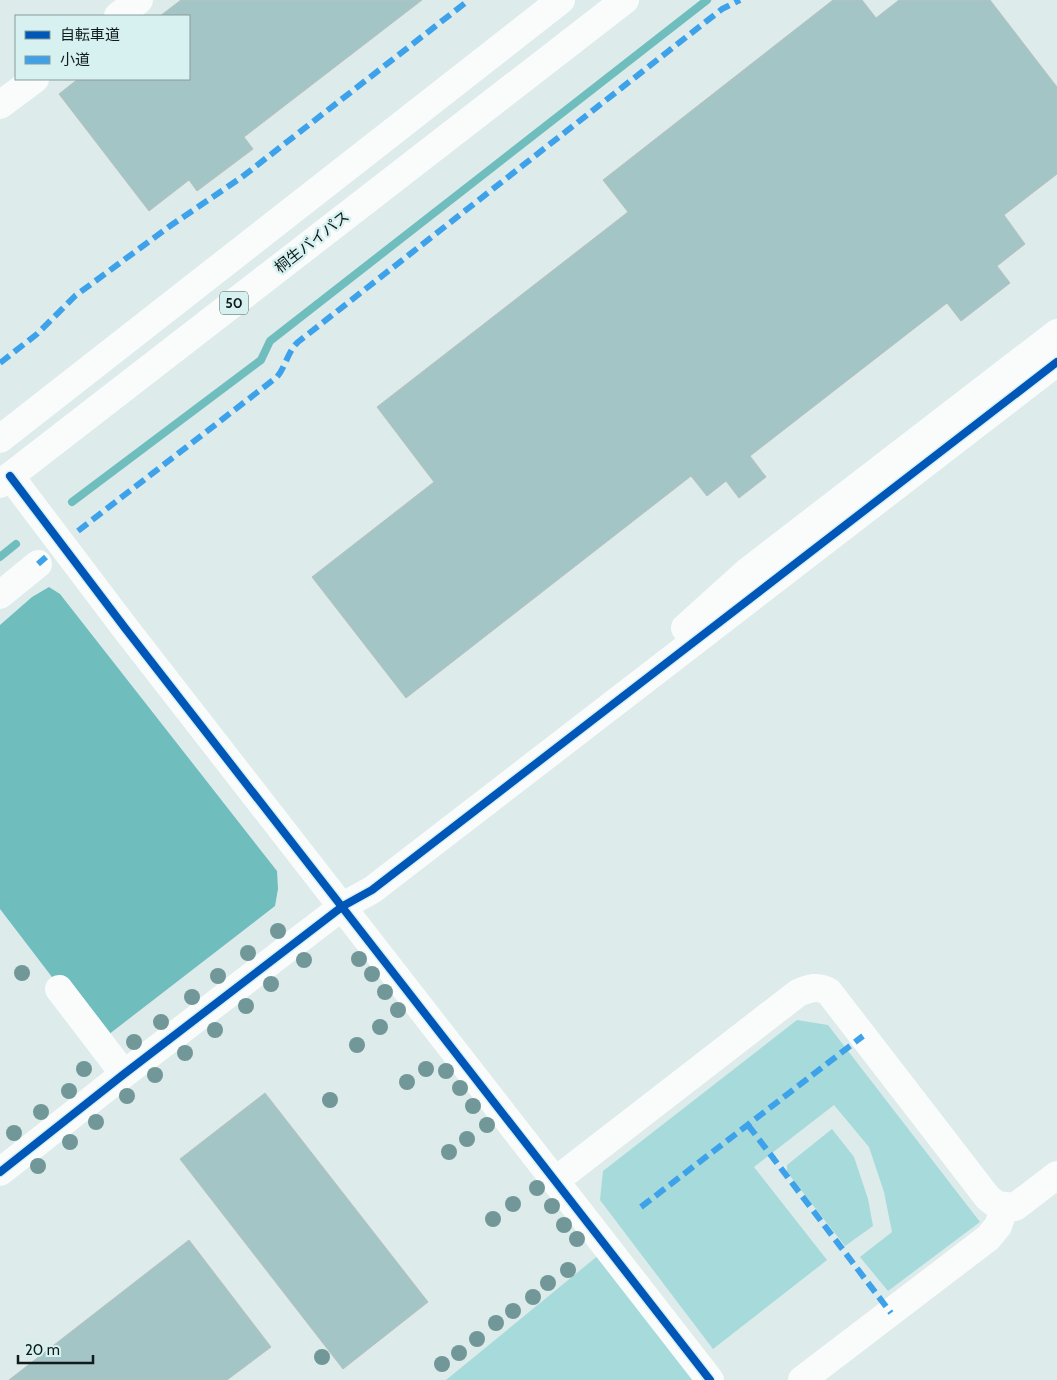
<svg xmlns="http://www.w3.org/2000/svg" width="1057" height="1380" font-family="Cabin,'Noto Sans JP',sans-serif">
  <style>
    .green { fill: #a6dadb }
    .water { fill: #70bdbe }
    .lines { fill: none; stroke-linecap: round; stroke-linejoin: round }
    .stream { stroke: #70bdbe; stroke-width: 8 }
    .building { fill: #a4c5c6; stroke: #b6c1c1 }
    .minor { stroke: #fafcfc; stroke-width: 28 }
    .highway { stroke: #fafcfc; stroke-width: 28 }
    .quiet { stroke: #3da2ea; stroke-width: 6; stroke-dasharray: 12 6; stroke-linecap: butt }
    .cycleway-casing { stroke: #d7f1f1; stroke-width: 11 }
    .cycleway { stroke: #0057b8; stroke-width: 8 }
    .tree { fill: #719798 }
    .labels { text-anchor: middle; stroke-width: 5; stroke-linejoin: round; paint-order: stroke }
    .shield { fill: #d7f1f1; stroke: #4c5b5b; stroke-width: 1 }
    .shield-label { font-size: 14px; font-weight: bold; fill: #111b1b }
    .street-label { font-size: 15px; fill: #111b1b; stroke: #d7f1f1 }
  </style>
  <rect width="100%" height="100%" fill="#ddebeb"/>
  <!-- green -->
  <g class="green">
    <path d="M 797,1020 L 828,1025 L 980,1222 L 888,1291 L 860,1257 L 892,1232 L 884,1192 L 869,1147 L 834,1105 L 754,1167 L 827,1260 L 713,1349 L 600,1200 L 603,1171 Z"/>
    <path d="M 832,1129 L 854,1157 L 868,1199 L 873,1226 L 845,1246 L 787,1172 L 787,1165 Z"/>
    <path d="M 600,1254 L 698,1380 L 446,1380 Z"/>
  </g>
  <!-- water -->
  <path class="water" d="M 49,587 L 60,594 L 277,871 L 278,889 L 275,906 L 108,1035 L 64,976 L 52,977 L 0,909 L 0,625 L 32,597 Z"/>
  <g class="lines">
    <!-- stream -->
    <g class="stream">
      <path d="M 72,502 L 261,360 L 270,341 L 707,0"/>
      <path d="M 0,557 L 16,544"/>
    </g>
  </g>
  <!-- building -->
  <g class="building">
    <path d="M 181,0 L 422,0 L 244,137 L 253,149 L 197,191 L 189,180 L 149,211 L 59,94 L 78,79 L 189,79 L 189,16 L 160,16 Z"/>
    <path d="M 833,0 L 862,0 L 876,18 L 899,0 L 990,0 L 1057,87 L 1057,174 L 1004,215 L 1025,244 L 997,266 L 1010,283 L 961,321 L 947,303 L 750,456 L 766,477 L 739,498 L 726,481 L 707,496 L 691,476 L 406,698 L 312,577 L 434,482 L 377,407 L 628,212 L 603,180 Z"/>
    <path d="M 265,1093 L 428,1302 L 343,1369 L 180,1159 Z"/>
    <path d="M 189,1240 L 271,1347 L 227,1380 L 9,1380 Z"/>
  </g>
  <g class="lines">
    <!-- minor -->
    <g class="minor">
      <path d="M 118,16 L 139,0"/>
      <path d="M 0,105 L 35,79"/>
      <path d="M 10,476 L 125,628 L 710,1380"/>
      <path d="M 0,595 L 38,564"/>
      <path d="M 685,628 L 748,571 L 1057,333"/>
      <path d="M 59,989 L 124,1074"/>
      <path d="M 0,1172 L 124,1074 L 343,906 L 372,890 L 1057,362"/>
      <path d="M 555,1181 L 798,993 C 809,988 819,985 829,992 L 988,1198 L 997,1205 L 1015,1207 L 1057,1175"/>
      <path d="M 802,1380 L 988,1238 L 998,1226 L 1005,1207"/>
    </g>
    <!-- highway -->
    <g class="highway">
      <path d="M 0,439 L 561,0"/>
      <path d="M 0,484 L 625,0"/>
    </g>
    <!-- quiet -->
    <g class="quiet">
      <path d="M 0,363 L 37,334 L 75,296 L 170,226 L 242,177 L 469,0"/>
      <path d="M 78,531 L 277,377 C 286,366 288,351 298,342 L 722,9 L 740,0"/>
      <path d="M 38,564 L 46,557"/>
      <path d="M 748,1125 L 891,1313"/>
      <path d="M 641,1207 L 863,1036"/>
    </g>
    <defs>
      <g id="cycleway">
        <path d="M 10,476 L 125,628 L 710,1380"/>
        <path d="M 0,1172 L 124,1074 L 343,906 L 372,890 L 1057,362"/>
      </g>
    </defs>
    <!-- cycleway casing -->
    <use href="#cycleway" class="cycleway-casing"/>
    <!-- cycleway -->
    <use href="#cycleway" class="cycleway"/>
  </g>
  <!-- trees -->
  <g class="tree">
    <circle cx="278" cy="931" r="8"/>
    <circle cx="248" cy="953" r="8"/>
    <circle cx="359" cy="959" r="8"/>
    <circle cx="304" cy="960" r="8"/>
    <circle cx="22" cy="973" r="8"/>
    <circle cx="372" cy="974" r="8"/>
    <circle cx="218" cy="976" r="8"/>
    <circle cx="271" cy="984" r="8"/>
    <circle cx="385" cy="992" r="8"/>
    <circle cx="192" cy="997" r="8"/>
    <circle cx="246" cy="1006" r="8"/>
    <circle cx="398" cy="1010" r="8"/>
    <circle cx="161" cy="1022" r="8"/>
    <circle cx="380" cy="1027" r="8"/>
    <circle cx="215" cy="1030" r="8"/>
    <circle cx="134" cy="1042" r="8"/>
    <circle cx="357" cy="1045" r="8"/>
    <circle cx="185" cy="1053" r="8"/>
    <circle cx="84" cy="1069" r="8"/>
    <circle cx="426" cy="1069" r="8"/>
    <circle cx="446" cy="1071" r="8"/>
    <circle cx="155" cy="1075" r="8"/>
    <circle cx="407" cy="1082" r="8"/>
    <circle cx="460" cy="1088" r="8"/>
    <circle cx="69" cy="1091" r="8"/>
    <circle cx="127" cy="1096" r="8"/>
    <circle cx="330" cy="1100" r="8"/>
    <circle cx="473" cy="1106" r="8"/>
    <circle cx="41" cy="1112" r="8"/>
    <circle cx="96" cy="1122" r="8"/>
    <circle cx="487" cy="1125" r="8"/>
    <circle cx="14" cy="1133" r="8"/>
    <circle cx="467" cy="1139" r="8"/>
    <circle cx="70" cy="1142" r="8"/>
    <circle cx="449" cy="1152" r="8"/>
    <circle cx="38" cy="1166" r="8"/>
    <circle cx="537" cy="1188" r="8"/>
    <circle cx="513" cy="1204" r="8"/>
    <circle cx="552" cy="1206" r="8"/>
    <circle cx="493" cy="1219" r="8"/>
    <circle cx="564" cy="1225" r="8"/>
    <circle cx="577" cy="1239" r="8"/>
    <circle cx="568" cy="1270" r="8"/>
    <circle cx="548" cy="1283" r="8"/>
    <circle cx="533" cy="1297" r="8"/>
    <circle cx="513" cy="1311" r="8"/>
    <circle cx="496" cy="1323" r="8"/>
    <circle cx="477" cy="1339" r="8"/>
    <circle cx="459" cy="1353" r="8"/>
    <circle cx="322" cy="1357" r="8"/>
    <circle cx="442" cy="1364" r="8"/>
  </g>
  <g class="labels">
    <!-- shield labels -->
    <rect class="shield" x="220" y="291.5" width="28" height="23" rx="4"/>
    <g class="shield-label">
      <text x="234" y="308">50</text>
    </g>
    <!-- street labels -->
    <g class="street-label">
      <text transform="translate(312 242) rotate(-38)" y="5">桐生バイパス</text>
    </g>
  </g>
  <!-- legend -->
  <rect x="15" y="15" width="175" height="65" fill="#d7f1f1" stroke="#889b9b"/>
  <rect x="25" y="31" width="25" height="8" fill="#0057b8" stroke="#889b9b"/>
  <text x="60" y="40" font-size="15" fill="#111b1b">自転車道</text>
  <rect x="25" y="56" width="25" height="8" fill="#3da2ea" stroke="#889b9b"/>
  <text x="60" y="65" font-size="15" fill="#111b1b">小道</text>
  <!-- scale -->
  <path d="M18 1355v8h75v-8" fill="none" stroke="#111b1b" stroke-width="2.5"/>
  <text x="25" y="1355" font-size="15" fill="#111b1b" stroke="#d7f1f1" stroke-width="4" paint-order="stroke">20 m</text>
</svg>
